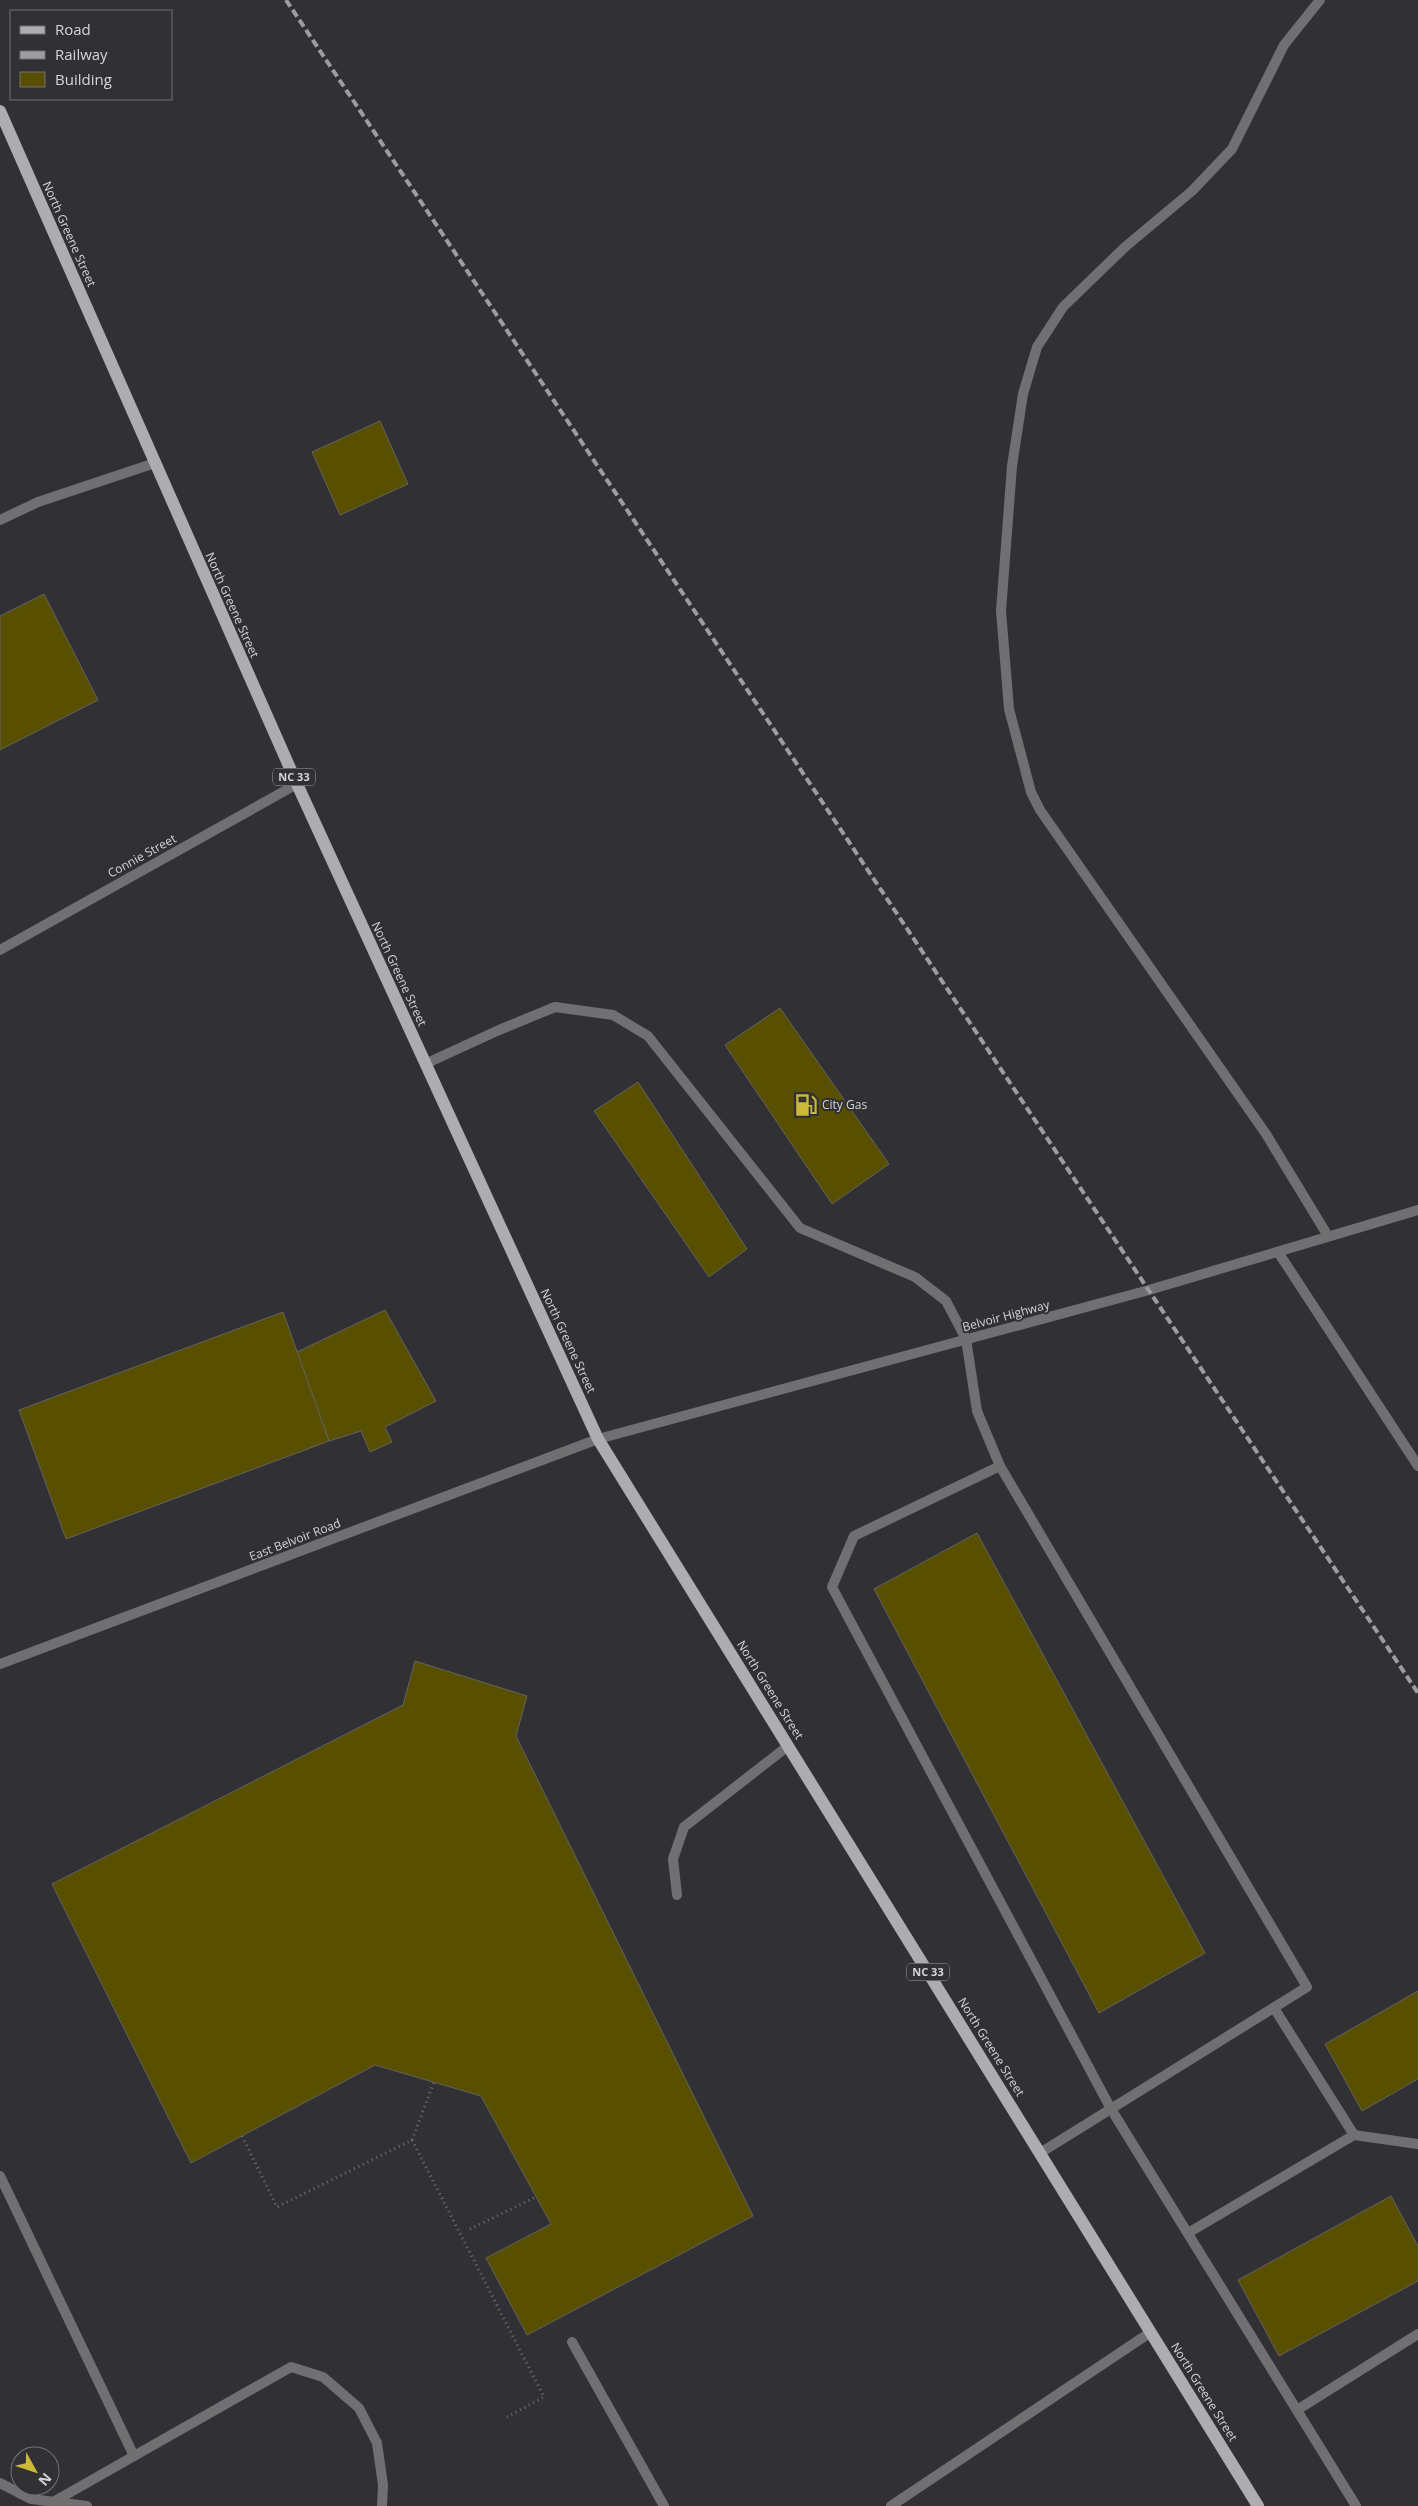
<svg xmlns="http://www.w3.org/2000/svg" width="1418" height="2506" font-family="'Open Sans',sans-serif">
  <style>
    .building { fill: #594f01; stroke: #64635f }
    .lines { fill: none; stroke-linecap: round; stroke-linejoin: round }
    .path { stroke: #707074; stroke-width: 3; stroke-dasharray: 1 4; stroke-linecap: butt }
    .service { stroke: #706f71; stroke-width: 10 }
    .tertiary { stroke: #706f71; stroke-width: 10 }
    .primary { stroke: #adacb0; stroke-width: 12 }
    .rail { stroke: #9d9da0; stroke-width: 4; stroke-dasharray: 8 4; stroke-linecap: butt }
    .labels { text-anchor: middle; stroke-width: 4; stroke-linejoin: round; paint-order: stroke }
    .shield { fill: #313135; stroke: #a4a4a6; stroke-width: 1 }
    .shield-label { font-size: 11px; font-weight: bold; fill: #d5d5d7 }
    .street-label { font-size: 12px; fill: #d5d5d7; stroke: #313135 }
    .poi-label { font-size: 12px; fill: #d5d5d7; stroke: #313135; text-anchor: start }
  </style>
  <rect width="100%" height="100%" fill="#313135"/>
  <!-- building -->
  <g class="building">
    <path d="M 380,421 L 408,484 L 340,515 L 312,452 Z"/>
    <path d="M 44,594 L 98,700 L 0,750 L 0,616 Z"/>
    <path d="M 780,1008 L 889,1164 L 832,1204 L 725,1045 Z"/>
    <path d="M 638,1082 L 747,1249 L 709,1277 L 594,1111 Z"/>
    <path d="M 385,1310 L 436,1401 L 385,1427 L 392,1442 L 370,1452 L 361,1431 L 329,1441 L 297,1352 Z"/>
    <path d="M 283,1312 L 329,1441 L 66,1539 L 19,1410 Z"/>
    <path d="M 977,1533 L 1205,1953 L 1099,2013 L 874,1589 Z"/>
    <path d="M 415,1661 L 527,1696 L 516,1736 L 753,2216 L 527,2335 L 486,2258 L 551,2224 L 481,2096 L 375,2065 L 191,2163 L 52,1884 L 403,1705 Z"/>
    <path d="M 1418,1991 L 1418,2079 L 1362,2111 L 1325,2044 Z"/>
    <path d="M 1391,2196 L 1418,2246 L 1418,2281 L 1279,2356 L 1238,2280 Z"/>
  </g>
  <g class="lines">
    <!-- path -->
    <g class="path">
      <path d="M 242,2136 L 277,2207 L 412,2140 L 544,2397 L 507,2417"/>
      <path d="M 412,2140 L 434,2082"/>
      <path d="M 470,2229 L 536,2197"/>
    </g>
    <!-- service -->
    <g class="service">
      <path d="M 1320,0 L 1284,45 L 1232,149 L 1192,191 L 1125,247 L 1063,307 L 1037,347 L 1023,394 L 1012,466 L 1001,611 L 1009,709 L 1031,792 L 1040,810 L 1266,1134 L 1328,1236"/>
      <path d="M 0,520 L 38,502 L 155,463"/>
      <path d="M 0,950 L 297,784"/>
      <path d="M 425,1064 L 499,1030 L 555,1007 L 613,1015 L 648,1036 L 800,1228 L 915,1277 L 946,1301 L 966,1339 L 977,1411 L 1000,1466 L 1307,1987 L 1040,2153"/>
      <path d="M 1278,1252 L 1418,1466"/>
      <path d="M 1000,1466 L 854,1536 L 832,1587 L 1111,2109 L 1356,2506"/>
      <path d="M 677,1895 L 673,1859 L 684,1827 L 788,1746"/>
      <path d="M 1274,2008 L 1354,2135"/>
      <path d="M 0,2176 L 134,2456"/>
      <path d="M 1188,2233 L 1354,2135 L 1418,2144"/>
      <path d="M 572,2342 L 664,2506"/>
      <path d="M 1297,2410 L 1418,2334"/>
      <path d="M 0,2483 L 31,2499 L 87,2506"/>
      <path d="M 53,2502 L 291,2367 L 323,2377 L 359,2408 L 377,2443 L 383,2485 L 382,2506"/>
      <path d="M 891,2506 L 1151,2332"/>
    </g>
    <!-- tertiary -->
    <path class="tertiary" d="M 0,1664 L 598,1439 L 1149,1290 L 1418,1210"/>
    <!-- primary -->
    <path class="primary" d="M 0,111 L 297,784 L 598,1439 L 1258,2506"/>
    <!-- rail -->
    <path class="rail" d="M 286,0 L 1418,1693"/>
  </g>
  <!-- icons -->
  <defs>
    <symbol id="fuel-bare" viewBox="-9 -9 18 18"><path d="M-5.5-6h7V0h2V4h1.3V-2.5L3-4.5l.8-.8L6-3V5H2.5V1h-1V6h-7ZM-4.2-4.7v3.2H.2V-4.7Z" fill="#ccb939" stroke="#313135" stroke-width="2.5" paint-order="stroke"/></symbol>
  </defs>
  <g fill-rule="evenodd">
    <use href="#fuel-bare" x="790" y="1089" width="32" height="32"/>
  </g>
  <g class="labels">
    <!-- shield labels -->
    <g class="shield">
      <rect x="273" y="768.5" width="42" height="17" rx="4"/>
      <rect x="907" y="1963.5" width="42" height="17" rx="4"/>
    </g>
    <g class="shield-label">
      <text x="294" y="781">NC 33</text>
      <text x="928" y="1976">NC 33</text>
    </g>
    <!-- street labels -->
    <g class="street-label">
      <text transform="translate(69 234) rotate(66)" y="4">North Greene Street</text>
      <text transform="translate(232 605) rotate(66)" y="4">North Greene Street</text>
      <text transform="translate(142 856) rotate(-29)" y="4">Connie Street</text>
      <text transform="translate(399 974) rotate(65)" y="4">North Greene Street</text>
      <text transform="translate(1006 1316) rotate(-15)" y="4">Belvoir Highway</text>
      <text transform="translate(568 1341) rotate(65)" y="4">North Greene Street</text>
      <text transform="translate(295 1540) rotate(-21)" y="4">East Belvoir Road</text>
      <text transform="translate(770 1690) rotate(58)" y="4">North Greene Street</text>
      <text transform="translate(991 2047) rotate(58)" y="4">North Greene Street</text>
      <text transform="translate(1204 2392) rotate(58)" y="4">North Greene Street</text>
    </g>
    <!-- poi labels -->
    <g class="poi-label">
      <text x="822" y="1109">City Gas</text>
    </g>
  </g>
  <!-- legend -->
  <rect x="10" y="10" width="162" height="90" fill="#313135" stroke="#737376"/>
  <rect x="20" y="26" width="25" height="8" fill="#adacb0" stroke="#737376"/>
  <text x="55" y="35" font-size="15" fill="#d5d5d7">Road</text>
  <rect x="20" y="51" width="25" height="8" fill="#9d9da0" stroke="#737376"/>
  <text x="55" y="60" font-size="15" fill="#d5d5d7">Railway</text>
  <rect x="20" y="72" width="25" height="15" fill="#594f01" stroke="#737376"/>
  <text x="55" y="85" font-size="15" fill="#d5d5d7">Building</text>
  <!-- north arrow -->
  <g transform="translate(35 2471) rotate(130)"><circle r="24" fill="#313135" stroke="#737376"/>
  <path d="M0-4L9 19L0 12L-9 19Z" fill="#ccb939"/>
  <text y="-8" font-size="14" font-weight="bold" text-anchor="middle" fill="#d5d5d7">N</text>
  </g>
</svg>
